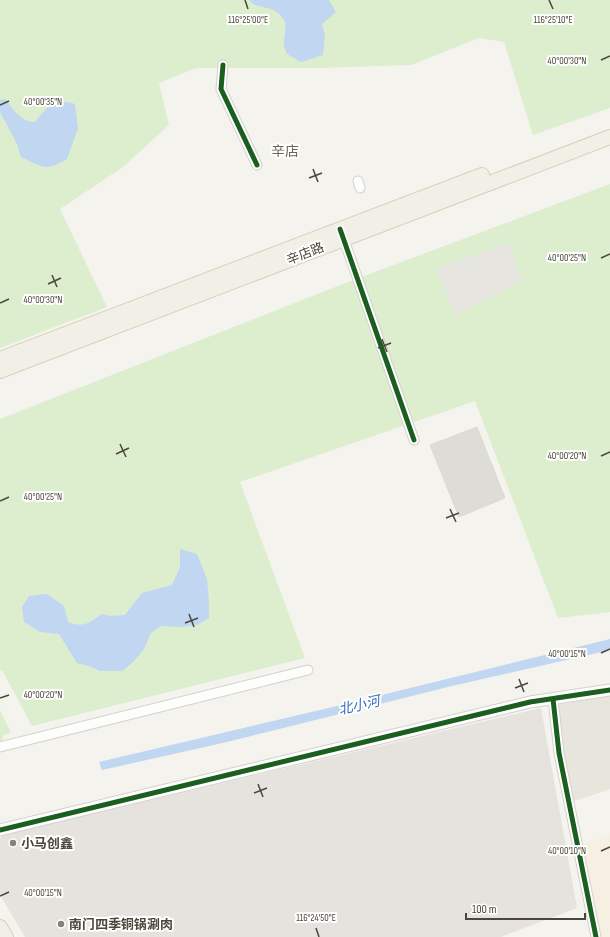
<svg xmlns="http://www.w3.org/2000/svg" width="610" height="937" font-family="'Sofia Sans Condensed','Noto Sans SC',sans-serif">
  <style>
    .residential { fill: #e7e5dc }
    .commercial { fill: #f6f0e2 }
    .industrial { fill: #e6e3de }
    .green { fill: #ddeecf }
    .parking { fill: #e6e4df }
    .water { fill: #c0d6f1 }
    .building { fill: #dedcd6; stroke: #dcdad4 }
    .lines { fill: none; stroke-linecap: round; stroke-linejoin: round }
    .minor-casing { stroke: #d2d1cb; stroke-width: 11 }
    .tertiary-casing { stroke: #d2d1cb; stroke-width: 13 }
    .primary-casing { stroke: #d6d1bb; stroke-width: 16 }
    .minor { stroke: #fdfdfc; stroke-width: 9 }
    .tertiary { stroke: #fdfdfc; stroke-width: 11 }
    .primary { stroke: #f2f0e6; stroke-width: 14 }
    .cycleway-casing { stroke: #fff; stroke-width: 8 }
    .cycleway { stroke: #1b5e20; stroke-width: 5 }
    .ticks { fill: none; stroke: #4b4639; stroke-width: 1.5 }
    .poi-dot { fill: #868378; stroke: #fff; stroke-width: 1.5 }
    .labels { text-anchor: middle; stroke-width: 4; stroke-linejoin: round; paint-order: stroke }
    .street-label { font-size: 13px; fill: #4b4639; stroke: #fff }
    .poi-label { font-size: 13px; font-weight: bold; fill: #4b4639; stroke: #fff; text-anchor: start }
    .neighbourhood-label { font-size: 14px; fill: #6e6650; stroke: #fff }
    .water-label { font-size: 14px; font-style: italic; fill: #2f6cba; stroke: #fff }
    .ticks-label { font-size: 10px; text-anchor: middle; fill: #4b4639; stroke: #fff; stroke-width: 4; stroke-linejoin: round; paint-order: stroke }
  </style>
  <rect width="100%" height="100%" fill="#f4f3ee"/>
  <!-- residential -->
  <path class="residential" d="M 610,696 L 610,789 L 569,803 L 557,705 Z"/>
  <!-- commercial -->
  <path class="commercial" d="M 610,834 L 610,937 L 601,937 L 580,846 Z"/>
  <!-- industrial -->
  <path class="industrial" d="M 541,708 L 577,908 L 501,937 L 25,937 L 0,895 L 0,839 L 3,835 Z"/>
  <!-- green -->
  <g class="green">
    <path d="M 0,0 L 610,0 L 610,108 L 533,135 L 504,42 L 479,38 L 411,65 L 322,68 L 196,68 L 159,83 L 169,125 L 123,167 L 60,209 L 107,307 L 0,348 Z"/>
    <path d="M 610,184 L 610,612 L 558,618 L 475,401 L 240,482 L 305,658 L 32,726 L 2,670 L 0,671 L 0,419 L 343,284 Z"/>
    <path d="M 0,710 L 11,732 L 3,736 L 3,741 L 0,741 Z"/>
  </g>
  <!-- parking -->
  <path class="parking" d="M 510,243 L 522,281 L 455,315 L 436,269 Z"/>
  <!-- water -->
  <g class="water">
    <path d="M 249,0 L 329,0 L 336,12 L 322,24 L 325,35 L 323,55 L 301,62 L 287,54 C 286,51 284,48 284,45 C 283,37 288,27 284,20 C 274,3 257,11 249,0 Z"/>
    <path d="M 5,99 C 13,109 21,122 35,122 C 47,107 54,97 75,104 L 78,128 L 67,159 C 45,172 42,167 21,157 L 17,144 L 0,112 L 0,100 Z"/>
    <path d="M 180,549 L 197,554 L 207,579 L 209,602 L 209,618 L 197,625 L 181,627 L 161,626 L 151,633 L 143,651 L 132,663 L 122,671 L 100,671 L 92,667 L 77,663 L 59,634 L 40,632 L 24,622 L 22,607 L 29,596 L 47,594 L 64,606 L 68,622 C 84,628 89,623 102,614 L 110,616 L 125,615 L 142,593 L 172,585 L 180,567 Z"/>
    <path d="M 610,639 L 610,650 L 452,686 L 227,742 L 102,770 L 99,762 L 341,705 Z"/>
  </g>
  <!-- building -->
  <path class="building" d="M 477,427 L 505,498 L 459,517 L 430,445 Z"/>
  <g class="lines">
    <defs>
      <g id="minor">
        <path d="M 223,65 L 221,89 L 257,165"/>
        <path d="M 358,181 L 360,188"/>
        <path d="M 342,234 L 414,440"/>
        <path d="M 553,699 L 559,753 L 596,937"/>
        <path d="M 0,747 L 308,670"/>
      </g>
      <path id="tertiary" d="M 0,830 L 530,702 L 610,690"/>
      <g id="primary">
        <path d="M 0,359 L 482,175"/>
        <path d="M 0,371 L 610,137"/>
        <path d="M 0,927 L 6,937"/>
      </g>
    </defs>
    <!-- minor casing -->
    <use href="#minor" class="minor-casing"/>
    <!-- tertiary casing -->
    <use href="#tertiary" class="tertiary-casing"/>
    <!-- primary casing -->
    <use href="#primary" class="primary-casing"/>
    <!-- minor -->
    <use href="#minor" class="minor"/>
    <!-- tertiary -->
    <use href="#tertiary" class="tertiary"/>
    <!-- primary -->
    <use href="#primary" class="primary"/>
    <defs>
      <g id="cycleway">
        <path d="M 223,65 L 221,89 L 257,165"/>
        <path d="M 340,229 L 414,440"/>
        <path d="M 553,699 L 559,753 L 596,937"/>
        <path d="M 0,830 L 530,702 L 610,690"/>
      </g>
    </defs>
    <!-- cycleway casing -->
    <use href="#cycleway" class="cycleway-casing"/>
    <!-- cycleway -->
    <use href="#cycleway" class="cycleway"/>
  </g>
  <!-- ticks -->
  <path class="ticks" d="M 245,0 L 248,9M 549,0 L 553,9M 601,60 L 610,56M 0,105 L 9,101M 313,169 L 318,182M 309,178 L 322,173M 601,258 L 610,254M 52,275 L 57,287M 48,284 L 61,278M 0,303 L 9,299M 382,339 L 387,352M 378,348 L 391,343M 120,444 L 126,457M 116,454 L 129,448M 601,456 L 610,452M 0,501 L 9,497M 450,509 L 456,522M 446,518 L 459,513M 189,614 L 194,627M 185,623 L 198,618M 601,653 L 610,649M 519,679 L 524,692M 515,688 L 528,683M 0,698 L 9,695M 258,784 L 263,797M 254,793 L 267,788M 601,851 L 610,847M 0,896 L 9,892M 316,928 L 319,937"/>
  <!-- markers -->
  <g class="poi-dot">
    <circle cx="13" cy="843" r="4"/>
    <circle cx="61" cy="924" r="4"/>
  </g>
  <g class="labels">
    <!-- street labels -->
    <g class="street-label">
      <text transform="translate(305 253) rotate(-21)" y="5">辛店路</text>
    </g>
    <!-- poi labels -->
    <g class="poi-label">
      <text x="21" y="848">小马创鑫</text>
      <text x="69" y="929">南门四季铜锅涮肉</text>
    </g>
    <!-- neighbourhood labels -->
    <g class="neighbourhood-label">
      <text x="285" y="156">辛店</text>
    </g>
    <!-- water labels -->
    <g class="water-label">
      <text transform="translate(359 705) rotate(-13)" y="5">北小河</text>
    </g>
  </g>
  <g class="ticks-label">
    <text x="248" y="23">116°25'00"E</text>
    <text x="553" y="23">116°25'10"E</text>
    <text x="567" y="64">40°00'30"N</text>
    <text x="43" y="105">40°00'35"N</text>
    <text x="567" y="261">40°00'25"N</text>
    <text x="43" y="303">40°00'30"N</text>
    <text x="567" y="459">40°00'20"N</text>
    <text x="43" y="500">40°00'25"N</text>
    <text x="567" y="657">40°00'15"N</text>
    <text x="43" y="698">40°00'20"N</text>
    <text x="567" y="854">40°00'10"N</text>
    <text x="43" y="896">40°00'15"N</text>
    <text x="316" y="921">116°24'50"E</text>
  </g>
  <!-- scale -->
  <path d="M466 913v6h119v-6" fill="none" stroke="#4b4639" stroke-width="2"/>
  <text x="472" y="913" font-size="12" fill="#4b4639" stroke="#ffffff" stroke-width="3" paint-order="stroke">100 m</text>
</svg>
